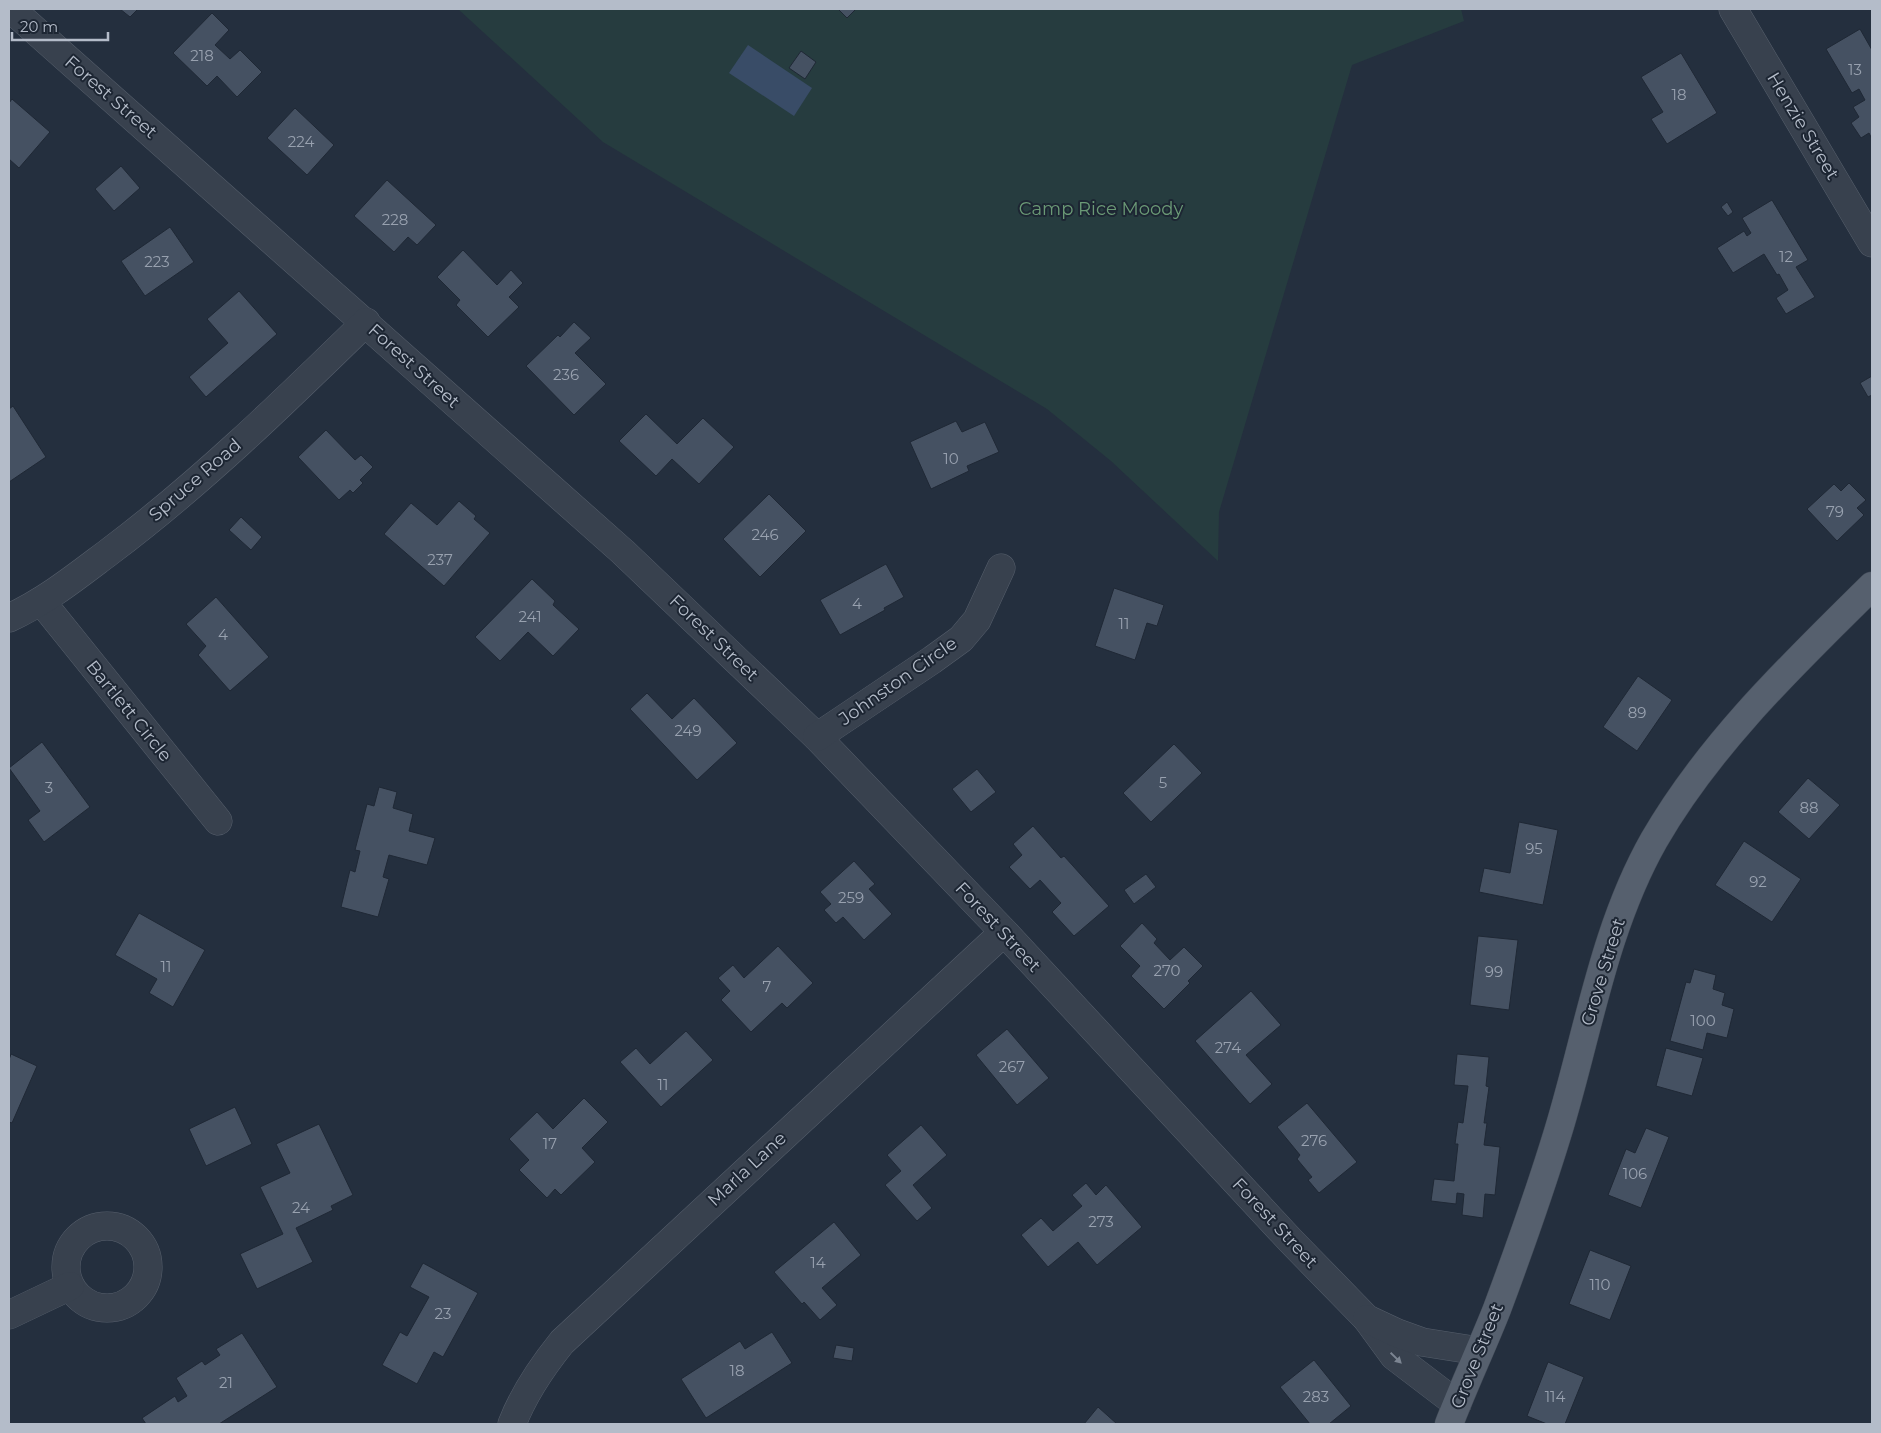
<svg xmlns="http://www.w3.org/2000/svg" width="1881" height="1433" font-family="Montserrat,sans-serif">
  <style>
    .green { fill: #263c3f }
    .water { fill: #394c67 }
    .building { fill: #455162; stroke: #1f2835 }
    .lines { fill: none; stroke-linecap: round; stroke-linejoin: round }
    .minor-casing { stroke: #565f6c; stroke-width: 29 }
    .major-casing { stroke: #414a57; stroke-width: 29 }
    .minor { stroke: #38414e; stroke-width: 28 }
    .major { stroke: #56606e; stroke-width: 28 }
    .oneway { fill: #7c8592 }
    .labels { text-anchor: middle; stroke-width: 4; stroke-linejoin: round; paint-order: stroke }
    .number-label { font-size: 15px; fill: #98a1af }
    .street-label { font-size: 18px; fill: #b4bcc9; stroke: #1d2633 }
    .park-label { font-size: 18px; fill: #6b9a76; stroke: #1d2633 }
  </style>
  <rect width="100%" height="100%" fill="#242f3e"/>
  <!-- green -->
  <path class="green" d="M 458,9 L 1461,9 L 1464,21 L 1352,65 L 1219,512 L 1218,561 L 1111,461 L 1047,409 L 603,142 Z"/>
  <!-- water -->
  <path class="water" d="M 748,45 L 812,88 L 794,116 L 729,73 Z"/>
  <!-- building -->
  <g class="building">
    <path d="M 120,9 L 138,9 L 130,17 Z"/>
    <path d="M 838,9 L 856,9 L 847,18 Z"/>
    <path d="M 212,13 L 229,30 L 215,45 L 230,59 L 240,50 L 262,72 L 237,97 L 217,76 L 207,86 L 173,53 Z"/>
    <path d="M 1860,29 L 1872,50 L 1872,139 L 1869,133 L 1861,138 L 1851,123 L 1859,117 L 1853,107 L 1865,100 L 1859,89 L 1852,93 L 1826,49 Z"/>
    <path d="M 801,51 L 816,62 L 805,79 L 789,68 Z"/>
    <path d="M 1681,53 L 1717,113 L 1667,144 L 1651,119 L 1663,112 L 1641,77 Z"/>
    <path d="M 12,99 L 50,132 L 19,168 L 9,159 L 9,103 Z"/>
    <path d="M 295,108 L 334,145 L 307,175 L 267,138 Z"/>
    <path d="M 121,166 L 140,188 L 114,211 L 95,189 Z"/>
    <path d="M 387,180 L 436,225 L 417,245 L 408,237 L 394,252 L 354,216 Z"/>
    <path d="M 1772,200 L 1808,260 L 1796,267 L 1815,297 L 1786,314 L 1776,298 L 1788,290 L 1779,274 L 1777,275 L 1764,254 L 1733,273 L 1717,248 L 1744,231 L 1747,236 L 1751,233 L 1742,218 Z"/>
    <path d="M 1727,202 L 1733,212 L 1728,216 L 1721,207 Z"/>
    <path d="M 170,227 L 194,262 L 145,296 L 121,261 Z"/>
    <path d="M 463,250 L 497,285 L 511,270 L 523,283 L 509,297 L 519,307 L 488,337 L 456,305 L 460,300 L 437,277 Z"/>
    <path d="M 239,291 L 277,334 L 206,397 L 189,377 L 228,343 L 207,319 Z"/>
    <path d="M 574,322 L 591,338 L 575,353 L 606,384 L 574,415 L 526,366 L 558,335 L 560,337 Z"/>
    <path d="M 1872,376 L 1872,395 L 1868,397 L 1860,383 Z"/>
    <path d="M 13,406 L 46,457 L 9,482 L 9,409 Z"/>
    <path d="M 646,414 L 677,444 L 703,418 L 734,447 L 699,484 L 672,459 L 656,476 L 619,441 Z"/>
    <path d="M 956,421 L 962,432 L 985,422 L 999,452 L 967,466 L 969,471 L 931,489 L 910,442 Z"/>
    <path d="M 326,430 L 355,460 L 361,455 L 373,467 L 360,480 L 363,483 L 353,493 L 350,490 L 339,500 L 298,457 Z"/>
    <path d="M 1849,483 L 1866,500 L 1857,508 L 1864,515 L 1837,541 L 1807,509 L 1834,484 L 1841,491 Z"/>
    <path d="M 769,494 L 806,531 L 760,577 L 723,539 Z"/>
    <path d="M 459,501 L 476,516 L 474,519 L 490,533 L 444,586 L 384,534 L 411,503 L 437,525 Z"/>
    <path d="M 241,517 L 262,537 L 251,550 L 229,530 Z"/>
    <path d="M 886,564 L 904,597 L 884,608 L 885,610 L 840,635 L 820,600 Z"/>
    <path d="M 532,579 L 555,601 L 553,605 L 579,629 L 553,656 L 528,632 L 500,661 L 475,637 Z"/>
    <path d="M 1114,588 L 1164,605 L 1157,626 L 1147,623 L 1135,660 L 1095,646 Z"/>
    <path d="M 216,597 L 269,657 L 230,691 L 198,655 L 206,646 L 186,624 Z"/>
    <path d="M 1638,676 L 1672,700 L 1637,751 L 1603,727 Z"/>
    <path d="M 647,693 L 672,719 L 694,698 L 737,743 L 697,780 L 630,709 Z"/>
    <path d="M 42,742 L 90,807 L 44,842 L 28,820 L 40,811 L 9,768 Z"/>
    <path d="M 1174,744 L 1202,773 L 1151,822 L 1123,793 Z"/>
    <path d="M 977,769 L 996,792 L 971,812 L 952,789 Z"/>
    <path d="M 1808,778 L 1840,805 L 1809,839 L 1778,812 Z"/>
    <path d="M 379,787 L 397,792 L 393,808 L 413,814 L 409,831 L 435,838 L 427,865 L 389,855 L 383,877 L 389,879 L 378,917 L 341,907 L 350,870 L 355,872 L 360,851 L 355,850 L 367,804 L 374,806 Z"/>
    <path d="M 1519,822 L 1558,830 L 1543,905 L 1479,892 L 1484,868 L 1510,873 Z"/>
    <path d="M 1033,826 L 1061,858 L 1064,856 L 1109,906 L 1074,936 L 1052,912 L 1061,903 L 1040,880 L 1030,889 L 1009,867 L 1022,855 L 1013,844 Z"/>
    <path d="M 1744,841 L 1801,879 L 1772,922 L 1715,885 Z"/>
    <path d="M 854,861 L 875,884 L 869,889 L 892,914 L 864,940 L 843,917 L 836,923 L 824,910 L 831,904 L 820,892 Z"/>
    <path d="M 1146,874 L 1156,887 L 1134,904 L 1124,890 Z"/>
    <path d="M 139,913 L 205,950 L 173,1007 L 149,993 L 157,979 L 115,955 Z"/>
    <path d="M 1142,923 L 1157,939 L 1154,943 L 1170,960 L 1184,947 L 1203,966 L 1188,981 L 1190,983 L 1164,1009 L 1131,976 L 1140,966 L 1120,946 Z"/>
    <path d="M 1478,936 L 1518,940 L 1509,1010 L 1470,1005 Z"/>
    <path d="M 778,946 L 813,983 L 787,1008 L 782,1003 L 751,1032 L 721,1000 L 730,991 L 718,978 L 733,965 L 744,978 Z"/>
    <path d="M 1694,969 L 1716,975 L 1713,989 L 1725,993 L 1722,1005 L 1734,1009 L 1727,1038 L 1707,1033 L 1703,1050 L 1670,1041 L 1686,982 L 1690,983 Z"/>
    <path d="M 1251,991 L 1281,1025 L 1246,1055 L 1272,1084 L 1250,1104 L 1195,1041 Z"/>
    <path d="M 1007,1029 L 1049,1078 L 1017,1105 L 976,1055 Z"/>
    <path d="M 686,1031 L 713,1060 L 661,1107 L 620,1062 L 636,1048 L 650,1064 Z"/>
    <path d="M 1666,1048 L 1703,1058 L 1692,1096 L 1656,1086 Z"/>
    <path d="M 11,1054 L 37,1066 L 12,1123 L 9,1122 L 9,1060 Z"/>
    <path d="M 1457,1054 L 1489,1057 L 1486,1086 L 1489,1087 L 1484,1123 L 1487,1123 L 1484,1145 L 1500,1147 L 1495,1195 L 1485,1194 L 1483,1218 L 1462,1215 L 1464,1194 L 1457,1193 L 1456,1204 L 1431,1201 L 1434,1179 L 1454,1181 L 1458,1144 L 1455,1144 L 1458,1122 L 1463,1123 L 1468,1086 L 1454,1085 Z"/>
    <path d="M 584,1098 L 608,1122 L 582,1148 L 595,1162 L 561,1195 L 555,1189 L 547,1198 L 519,1170 L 529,1160 L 509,1139 L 537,1112 L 553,1129 Z"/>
    <path d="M 1307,1103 L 1357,1162 L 1319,1193 L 1308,1180 L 1312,1177 L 1297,1159 L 1300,1155 L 1277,1127 Z"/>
    <path d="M 235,1107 L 252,1144 L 206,1166 L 189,1129 Z"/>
    <path d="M 319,1124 L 353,1195 L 331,1206 L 333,1210 L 296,1228 L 313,1262 L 257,1289 L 240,1254 L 283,1234 L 260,1187 L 290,1173 L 276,1144 Z"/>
    <path d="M 921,1125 L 947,1155 L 913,1185 L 932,1208 L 917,1221 L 885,1185 L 901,1171 L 887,1155 Z"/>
    <path d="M 1646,1128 L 1669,1137 L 1641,1208 L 1608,1195 L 1626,1149 L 1635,1153 Z"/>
    <path d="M 1086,1183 L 1096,1195 L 1106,1185 L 1142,1227 L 1097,1265 L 1078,1242 L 1048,1267 L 1021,1235 L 1041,1218 L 1053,1231 L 1082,1206 L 1072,1195 Z"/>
    <path d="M 834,1222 L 861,1255 L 822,1288 L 837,1305 L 820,1320 L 804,1302 L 802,1304 L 774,1272 Z"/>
    <path d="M 1590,1250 L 1631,1266 L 1610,1320 L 1569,1304 Z"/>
    <path d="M 423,1263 L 478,1293 L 443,1357 L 434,1352 L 417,1384 L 382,1365 L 400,1332 L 407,1336 L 429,1297 L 410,1287 Z"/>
    <path d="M 772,1332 L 792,1363 L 706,1418 L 681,1379 L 740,1341 L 745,1349 Z"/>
    <path d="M 242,1333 L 277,1387 L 219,1424 L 146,1424 L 142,1418 L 175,1396 L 178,1402 L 187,1396 L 176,1378 L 202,1361 L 205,1365 L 220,1355 L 216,1349 Z"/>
    <path d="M 836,1345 L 854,1348 L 852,1361 L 833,1358 Z"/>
    <path d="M 1314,1360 L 1351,1406 L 1329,1424 L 1310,1424 L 1280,1387 Z"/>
    <path d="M 1548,1362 L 1584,1377 L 1565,1424 L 1547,1424 L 1527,1416 Z"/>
    <path d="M 1098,1407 L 1117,1424 L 1084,1424 Z"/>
  </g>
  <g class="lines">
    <defs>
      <g id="minor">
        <path d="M 11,9 L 623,552 L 817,737 L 1004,932 L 1290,1240 L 1367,1319 L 1394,1356 L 1457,1404"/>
        <path d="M 1733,9 L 1872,243"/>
        <path d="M 41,601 L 218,821"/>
        <path d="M 9,618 C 46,601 77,576 109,552 C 201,483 284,402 366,322"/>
        <path d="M 817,737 L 932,660 L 961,639 L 977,620 L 1001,568"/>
        <circle cx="107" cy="1267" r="41"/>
        <path d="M 9,1315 L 70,1286"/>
        <path d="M 1367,1319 L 1397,1333 L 1422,1342 L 1479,1351"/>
        <path d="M 512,1424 C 524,1393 541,1368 562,1342 L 1004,932"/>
      </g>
      <path id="major" d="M 1449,1424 C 1464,1385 1482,1347 1497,1309 C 1519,1250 1540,1191 1558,1132 C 1588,1034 1603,930 1654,840 C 1710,743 1793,664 1872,586"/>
    </defs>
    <!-- minor casing -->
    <use href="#minor" class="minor-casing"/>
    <!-- major casing -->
    <use href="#major" class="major-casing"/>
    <!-- minor -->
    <use href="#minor" class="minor"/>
    <!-- major -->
    <use href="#major" class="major"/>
  </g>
  <!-- one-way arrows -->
  <defs><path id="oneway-solid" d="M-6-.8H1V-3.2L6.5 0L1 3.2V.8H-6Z" transform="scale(1.25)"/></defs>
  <use class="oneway" href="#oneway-solid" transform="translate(1396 1358) rotate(44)"/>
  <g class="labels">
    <!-- number labels -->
    <g class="number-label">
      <text x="202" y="61">218</text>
      <text x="1855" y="75">13</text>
      <text x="1679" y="100">18</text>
      <text x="301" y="147">224</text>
      <text x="395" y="225">228</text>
      <text x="1786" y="262">12</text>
      <text x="157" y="267">223</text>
      <text x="566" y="380">236</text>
      <text x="951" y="464">10</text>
      <text x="1835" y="517">79</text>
      <text x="765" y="540">246</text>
      <text x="440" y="565">237</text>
      <text x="857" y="609">4</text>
      <text x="530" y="622">241</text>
      <text x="1124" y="629">11</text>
      <text x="223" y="640">4</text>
      <text x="1637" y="718">89</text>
      <text x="688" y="736">249</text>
      <text x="1163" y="788">5</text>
      <text x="49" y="793">3</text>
      <text x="1809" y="813">88</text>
      <text x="1534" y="854">95</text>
      <text x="1758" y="887">92</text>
      <text x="851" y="903">259</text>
      <text x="166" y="972">11</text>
      <text x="1167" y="976">270</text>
      <text x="1494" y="977">99</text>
      <text x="767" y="992">7</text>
      <text x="1703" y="1026">100</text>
      <text x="1228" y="1053">274</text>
      <text x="1012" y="1072">267</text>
      <text x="663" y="1090">11</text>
      <text x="1314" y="1146">276</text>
      <text x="550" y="1149">17</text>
      <text x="1635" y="1179">106</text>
      <text x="301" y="1213">24</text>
      <text x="1101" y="1227">273</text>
      <text x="818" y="1268">14</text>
      <text x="1600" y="1290">110</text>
      <text x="443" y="1319">23</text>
      <text x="737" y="1376">18</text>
      <text x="226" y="1388">21</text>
      <text x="1316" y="1402">283</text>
      <text x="1555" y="1402">114</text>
    </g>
    <!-- street labels -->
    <g class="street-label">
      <text transform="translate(111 97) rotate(41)" y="6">Forest Street</text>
      <text transform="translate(1803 126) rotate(59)" y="6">Henzie Street</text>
      <text transform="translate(414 366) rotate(42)" y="6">Forest Street</text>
      <text transform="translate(195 480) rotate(-41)" y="6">Spruce Road</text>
      <text transform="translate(714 638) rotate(44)" y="6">Forest Street</text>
      <text transform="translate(898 681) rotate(-35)" y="6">Johnston Circle</text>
      <text transform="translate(129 711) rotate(51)" y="6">Bartlett Circle</text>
      <text transform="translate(998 927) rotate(47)" y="6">Forest Street</text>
      <text transform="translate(1603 972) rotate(-73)" y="6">Grove Street</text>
      <text transform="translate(747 1169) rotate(-43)" y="6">Marla Lane</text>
      <text transform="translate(1275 1223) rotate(47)" y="6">Forest Street</text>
      <text transform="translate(1477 1356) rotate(-68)" y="6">Grove Street</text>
    </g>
    <!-- park labels -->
    <g class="park-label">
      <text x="1101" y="215">Camp Rice Moody</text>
    </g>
  </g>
  <!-- border -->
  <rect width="1881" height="1433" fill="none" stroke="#b4bcc9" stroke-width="20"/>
  <!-- scale -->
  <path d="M12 32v8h96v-8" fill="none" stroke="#b4bcc9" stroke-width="2.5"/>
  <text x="20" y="32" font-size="15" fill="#b4bcc9" stroke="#1d2633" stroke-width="4" paint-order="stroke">20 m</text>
</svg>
